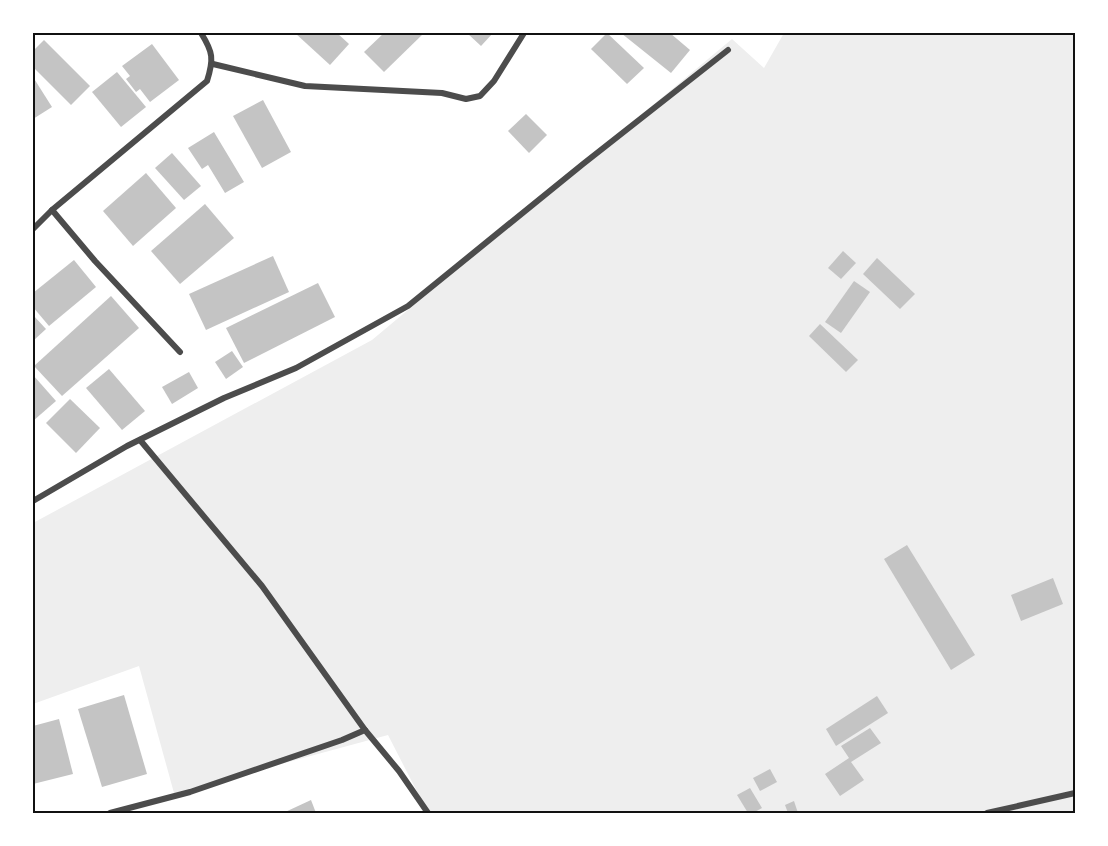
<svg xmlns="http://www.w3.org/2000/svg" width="1108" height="846" font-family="Rubik,sans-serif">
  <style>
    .green { fill: #eee }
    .building { fill: #c4c4c4 }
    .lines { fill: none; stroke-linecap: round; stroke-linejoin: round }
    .minor { stroke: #4c4c4c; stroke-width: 6 }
    .neatline { fill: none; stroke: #111; stroke-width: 2 }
  </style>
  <rect width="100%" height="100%" fill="#fff"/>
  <!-- green -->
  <path class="green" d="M 784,33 L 1075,33 L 1075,813 L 428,813 L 388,735 L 174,793 L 139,666 L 33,704 L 33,523 L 372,340 L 732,39 L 764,68 Z"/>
  <!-- building -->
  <g class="building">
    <path d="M 295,33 L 337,33 L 349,44 L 330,65 Z"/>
    <path d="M 384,33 L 424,33 L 384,72 L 364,52 Z"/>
    <path d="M 467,33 L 493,33 L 481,46 Z"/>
    <path d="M 607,33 L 644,68 L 627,84 L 591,49 Z"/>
    <path d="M 621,33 L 670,33 L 690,50 L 671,73 Z"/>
    <path d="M 44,40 L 90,86 L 71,105 L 33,67 L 33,51 Z"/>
    <path d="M 152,44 L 179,80 L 150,102 L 140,89 L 136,92 L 126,79 L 130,76 L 122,66 Z"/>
    <path d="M 117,72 L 146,107 L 121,127 L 92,92 Z"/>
    <path d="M 33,77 L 52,107 L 33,119 Z"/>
    <path d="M 263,100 L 291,152 L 262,168 L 233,116 Z"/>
    <path d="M 526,114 L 547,135 L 529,153 L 508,131 Z"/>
    <path d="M 214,132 L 244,182 L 225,193 L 208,165 L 202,169 L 188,148 Z"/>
    <path d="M 172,153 L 201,186 L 184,200 L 155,168 Z"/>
    <path d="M 146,173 L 176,208 L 133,246 L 103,211 Z"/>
    <path d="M 205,204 L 234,238 L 180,284 L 151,251 Z"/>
    <path d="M 843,251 L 856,263 L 841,279 L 828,268 Z"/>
    <path d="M 273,256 L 289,292 L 206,330 L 189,294 Z"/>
    <path d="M 877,258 L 915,294 L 900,309 L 863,274 Z"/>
    <path d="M 74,260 L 96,287 L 49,326 L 33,307 L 33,293 Z"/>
    <path d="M 854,281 L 870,292 L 841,333 L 825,322 Z"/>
    <path d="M 318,283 L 335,317 L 244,363 L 226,328 Z"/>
    <path d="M 111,296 L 139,328 L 62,396 L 34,366 Z"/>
    <path d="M 33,315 L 46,329 L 33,341 Z"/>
    <path d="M 820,324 L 858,360 L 846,372 L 809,336 Z"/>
    <path d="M 232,351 L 243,367 L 226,379 L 215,362 Z"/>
    <path d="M 109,369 L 145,411 L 122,430 L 86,388 Z"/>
    <path d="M 189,372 L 198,388 L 172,404 L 162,387 Z"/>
    <path d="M 33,375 L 56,401 L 33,421 Z"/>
    <path d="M 70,399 L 100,428 L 76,453 L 46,423 Z"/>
    <path d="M 907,545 L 975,655 L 951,670 L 884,559 Z"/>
    <path d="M 1053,578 L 1063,604 L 1021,621 L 1011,595 Z"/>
    <path d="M 124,695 L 147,774 L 102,787 L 78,709 Z"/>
    <path d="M 877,696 L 888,713 L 836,746 L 826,729 Z"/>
    <path d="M 59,719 L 73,774 L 33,784 L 33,726 Z"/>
    <path d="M 870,728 L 881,743 L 851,762 L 864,780 L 840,796 L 825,774 L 849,758 L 841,746 Z"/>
    <path d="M 770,769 L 777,782 L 760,791 L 753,778 Z"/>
    <path d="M 750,788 L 762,808 L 753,813 L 748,813 L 737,795 Z"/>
    <path d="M 311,800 L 316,813 L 283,813 Z"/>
    <path d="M 794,801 L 798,813 L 788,813 L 785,805 Z"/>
  </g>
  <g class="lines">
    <!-- minor -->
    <g class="minor">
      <path d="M 213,64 L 305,86 L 442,93 L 466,99 L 480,96 L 494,81 L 524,33"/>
      <path d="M 52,210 L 95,261 L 180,352"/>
      <path d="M 33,229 L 52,210 L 207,81 C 214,59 213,52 201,33"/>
      <path d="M 140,440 L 262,586 L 365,730"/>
      <path d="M 33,501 L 127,446 L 224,398 L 296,368 L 408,306 L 583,164 L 728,50"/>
      <path d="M 110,813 L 190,792 L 342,740 L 365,730 L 399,771 L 428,813"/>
      <path d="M 987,813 L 1075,793"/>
    </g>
  </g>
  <!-- border -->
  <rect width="1108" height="846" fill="none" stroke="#ffffff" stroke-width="69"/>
  <rect x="34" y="34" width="1040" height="778" class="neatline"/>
</svg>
